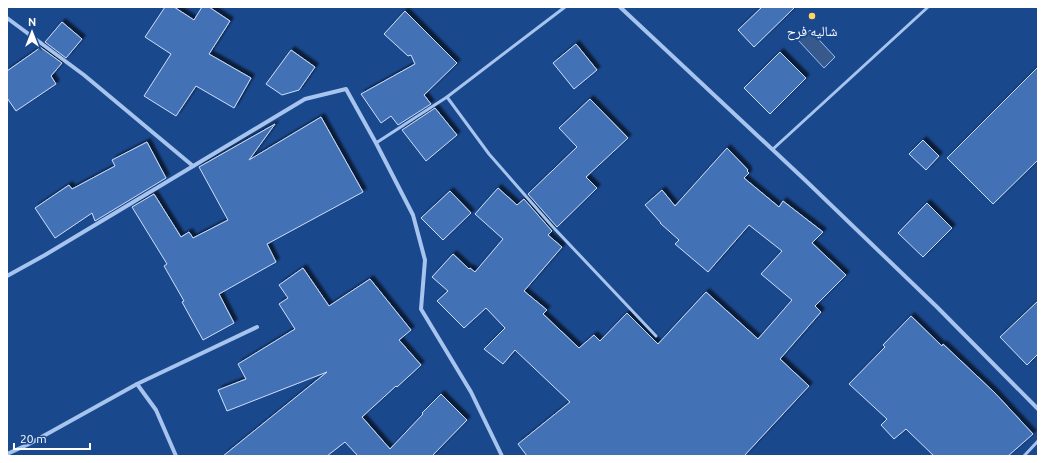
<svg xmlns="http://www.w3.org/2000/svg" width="1045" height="463" font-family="Ubuntu,'Noto Naskh Arabic',sans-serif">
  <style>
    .water { fill: #37598b; stroke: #98bef0 }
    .building { fill: #4371b5; stroke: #ccdffa; filter: url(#shadow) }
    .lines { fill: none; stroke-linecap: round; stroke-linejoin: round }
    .lane { stroke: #a6c4ee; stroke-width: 3 }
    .street { stroke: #a6c4ee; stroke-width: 4 }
    .poi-dot { fill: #ffd762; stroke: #1a488d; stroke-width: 1.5 }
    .labels { text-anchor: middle; stroke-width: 4; stroke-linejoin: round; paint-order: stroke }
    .poi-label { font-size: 14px; fill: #fff; stroke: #1a488d }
  </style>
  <defs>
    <filter id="shadow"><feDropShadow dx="3.5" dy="-3.5" stdDeviation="1" flood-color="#0009"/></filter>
  </defs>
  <rect width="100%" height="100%" fill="#1a488d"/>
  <!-- water -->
  <path class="water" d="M 810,30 L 835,57 L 824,68 L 798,40 Z"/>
  <!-- building -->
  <g class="building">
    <path d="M 165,7 L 174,7 L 194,20 L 202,7 L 209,7 L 230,21 L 209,54 L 251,78 L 234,108 L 196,86 L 176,116 L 144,96 L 171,54 L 145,37 Z"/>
    <path d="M 762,7 L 795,7 L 754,47 L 738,30 Z"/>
    <path d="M 405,11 L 457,63 L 424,95 L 431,104 L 398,125 L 391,116 L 381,123 L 361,94 L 415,64 L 411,55 L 408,56 L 384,34 Z"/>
    <path d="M 62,22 L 82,39 L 66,58 L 45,42 Z"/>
    <path d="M 576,44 L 597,70 L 574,89 L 553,63 Z"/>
    <path d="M 40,47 L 62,63 L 51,76 L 56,84 L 16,111 L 7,98 L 7,71 L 37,50 Z"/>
    <path d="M 291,50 L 315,67 L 299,90 L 282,95 L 266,84 Z"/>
    <path d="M 780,52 L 806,78 L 770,114 L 744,88 Z"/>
    <path d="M 1038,67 L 1038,160 L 993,204 L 947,158 Z"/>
    <path d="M 590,99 L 628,138 L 586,177 L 597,188 L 557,227 L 528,194 L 577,147 L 559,128 Z"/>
    <path d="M 435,108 L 457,135 L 426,161 L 402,130 Z"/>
    <path d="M 321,117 L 363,192 L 267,244 L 276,262 L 219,294 L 234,323 L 203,340 L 182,302 L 184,301 L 164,266 L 167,264 L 132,207 L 154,194 L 181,237 L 189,232 L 193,238 L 228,220 L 199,167 L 275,124 L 249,160 Z"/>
    <path d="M 923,140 L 939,156 L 926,170 L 909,154 Z"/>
    <path d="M 147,142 L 166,178 L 95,221 L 92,213 L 55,238 L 35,208 L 69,185 L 72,189 L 115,166 L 112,160 Z"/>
    <path d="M 727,148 L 748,170 L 747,171 L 749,173 L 744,178 L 779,207 L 783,201 L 823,232 L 812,243 L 846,275 L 815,306 L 821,312 L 780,359 L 809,386 L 744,456 L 527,456 L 518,444 L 570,402 L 515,350 L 503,364 L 484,349 L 505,328 L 486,308 L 464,328 L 437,301 L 448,291 L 432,277 L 453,254 L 469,269 L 470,268 L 475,272 L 503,239 L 475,214 L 498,188 L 517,205 L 524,199 L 552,231 L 548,235 L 562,247 L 524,291 L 547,310 L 543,314 L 579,348 L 594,335 L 600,341 L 627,313 L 658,344 L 706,292 L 758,339 L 792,300 L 761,274 L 782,251 L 749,225 L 708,272 L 675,244 L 679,240 L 660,223 L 661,223 L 645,205 L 662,190 L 675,206 Z"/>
    <path d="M 450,191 L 471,213 L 443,240 L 421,218 Z"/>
    <path d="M 927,203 L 952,228 L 923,257 L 898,233 Z"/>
    <path d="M 303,268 L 329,306 L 370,279 L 411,330 L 399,340 L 421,365 L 397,387 L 396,386 L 362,417 L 390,449 L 423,414 L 422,413 L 441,394 L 467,420 L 432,456 L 358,456 L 345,442 L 327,456 L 223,456 L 327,372 L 227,411 L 218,390 L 246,379 L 238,364 L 295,329 L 279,304 L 288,298 L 279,285 Z"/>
    <path d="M 1038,301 L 1038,354 L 1027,365 L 1000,337 Z"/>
    <path d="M 911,316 L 942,346 L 943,344 L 995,393 L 1033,434 L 1008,456 L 934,456 L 906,429 L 894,439 L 881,425 L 887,419 L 849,384 L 885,347 L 883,345 Z"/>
  </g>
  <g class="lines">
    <!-- lane -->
    <g class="lane">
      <path d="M 447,97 L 489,154 L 552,226 L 656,336"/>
      <path d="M 376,143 L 447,97 L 565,7"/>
      <path d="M 773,149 L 928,7"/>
      <path d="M 1024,456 L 1038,441"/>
    </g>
    <!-- street -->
    <g class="street">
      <path d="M 620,7 L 805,180 L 937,307 L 1038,409"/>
      <path d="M 7,18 L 84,75 L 193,166"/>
      <path d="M 7,276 L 45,255 L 305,99 L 346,89 L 376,143 L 413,215 L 425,260 L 421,309 L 471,392 L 502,456"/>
      <path d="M 137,384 L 156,410 L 176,456"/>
      <path d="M 7,454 L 29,444 L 137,384 L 257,327"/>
    </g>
  </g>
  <!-- markers -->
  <circle class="poi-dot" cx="812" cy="16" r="4"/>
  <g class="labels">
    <!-- poi labels -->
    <g class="poi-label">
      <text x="812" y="36">شاليه فرح</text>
    </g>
  </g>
  <!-- border -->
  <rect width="1045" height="463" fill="none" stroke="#ffffff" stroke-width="16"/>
  <!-- north arrow -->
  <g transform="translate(32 32)" stroke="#1a488d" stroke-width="3" paint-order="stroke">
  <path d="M0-3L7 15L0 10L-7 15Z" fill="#ffffff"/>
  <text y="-6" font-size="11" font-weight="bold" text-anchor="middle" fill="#ffffff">N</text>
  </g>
  <!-- scale -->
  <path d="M14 443v6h76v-6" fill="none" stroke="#ffffff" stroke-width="2"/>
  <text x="20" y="443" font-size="12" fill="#ffffff" stroke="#1a488d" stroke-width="3" paint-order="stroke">20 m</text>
</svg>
